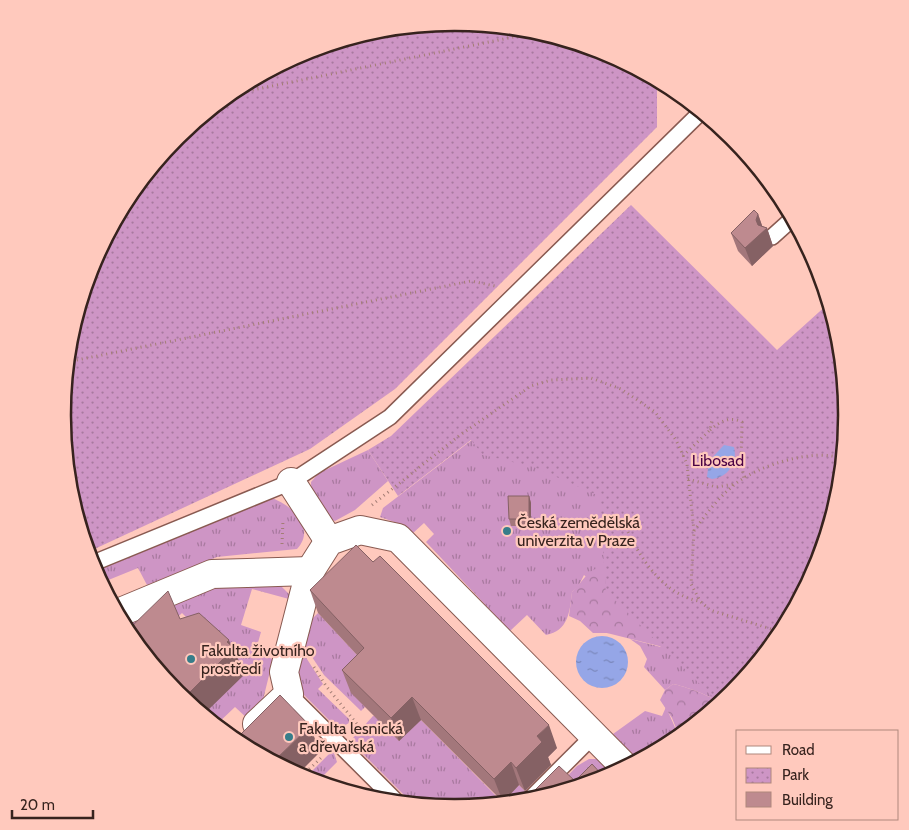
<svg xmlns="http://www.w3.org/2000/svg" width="909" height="830" font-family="Cabin,sans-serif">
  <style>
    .grass { fill: url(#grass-tufts) }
    .forest { fill: url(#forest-crowns) }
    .park { fill: url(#park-dots) }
    .water { fill: url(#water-ripples) }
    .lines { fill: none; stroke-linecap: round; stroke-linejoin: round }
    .lane-casing { stroke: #895a51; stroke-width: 18 }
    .street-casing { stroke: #895a51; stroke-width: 30 }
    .path { stroke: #a37d74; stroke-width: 3; stroke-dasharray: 1 4; stroke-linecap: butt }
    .lane { stroke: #fff; stroke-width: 15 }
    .street { stroke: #fff; stroke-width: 28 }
    .wall { fill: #a3777b }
    .shaded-wall { fill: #856164 }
    .building { fill: #be8a8f; stroke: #856164 }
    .poi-dot { fill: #377d8a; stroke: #ffc9bd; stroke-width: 2 }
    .labels { text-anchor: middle; stroke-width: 4.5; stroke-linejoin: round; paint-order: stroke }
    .park-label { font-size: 16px; fill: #4b0245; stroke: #ffc9bd }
    .poi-label { font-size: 16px; fill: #37231e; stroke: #ffc9bd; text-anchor: start }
    .rim { fill: none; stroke: #37231e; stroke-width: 2.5 }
  </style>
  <defs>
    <pattern id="grass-tufts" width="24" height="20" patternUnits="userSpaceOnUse" patternTransform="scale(1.25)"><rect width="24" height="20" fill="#ce95c5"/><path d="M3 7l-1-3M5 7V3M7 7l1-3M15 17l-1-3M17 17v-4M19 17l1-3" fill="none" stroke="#a8799f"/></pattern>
    <pattern id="forest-crowns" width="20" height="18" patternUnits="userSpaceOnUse" patternTransform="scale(1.25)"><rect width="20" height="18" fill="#ce95c5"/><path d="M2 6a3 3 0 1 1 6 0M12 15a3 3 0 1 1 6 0" fill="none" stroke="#a8799f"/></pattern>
    <pattern id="park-dots" width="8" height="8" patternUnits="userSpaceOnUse" patternTransform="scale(1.25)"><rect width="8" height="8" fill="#ce95c5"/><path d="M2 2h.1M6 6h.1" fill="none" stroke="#a8799f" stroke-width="1.8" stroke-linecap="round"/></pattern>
    <pattern id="water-ripples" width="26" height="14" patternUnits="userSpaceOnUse" patternTransform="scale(1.25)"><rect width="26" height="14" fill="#95a6e7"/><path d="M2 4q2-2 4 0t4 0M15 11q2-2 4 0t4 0" fill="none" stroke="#7a87bb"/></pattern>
  </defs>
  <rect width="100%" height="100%" fill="#ffc9bd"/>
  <!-- grass -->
  <g class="grass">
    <path d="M 511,410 L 779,636 L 732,693 L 719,703 C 712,696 684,686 673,684 L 665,690 L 644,667 L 647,659 L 640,646 L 630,639 L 661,647 L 584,575 L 578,587 L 572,592 C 570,612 568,631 546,635 L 527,615 L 510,631 L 426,542 L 434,534 L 424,523 L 412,534 L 403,525 L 380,517 L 383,508 Z"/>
    <path d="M 368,450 L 388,481 L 355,510 L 335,521 C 319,514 311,498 311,482 L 319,473 Z"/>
    <path d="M 269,497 C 291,504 317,527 297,549 L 217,557 L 147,585 L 138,568 L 101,583 L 94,570 Z"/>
    <path d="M 278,583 L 289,594 L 289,599 L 252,589 L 241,625 L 261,632 L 255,653 L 273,659 L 260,712 L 249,720 L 235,707 L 216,725 L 204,714 L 221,652 L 182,613 L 143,651 L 128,622 L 158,608 L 219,586 Z"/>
    <path d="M 318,613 L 372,671 L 365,707 L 361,711 L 324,675 L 300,639 L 305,626 Z"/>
    <path d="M 298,645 L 323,684 L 318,689 L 349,719 L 349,723 L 338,729 L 296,687 Z"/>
    <path d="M 666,707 L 677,732 L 685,731 L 672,742 L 638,760 L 613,734 L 645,711 L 662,716 Z"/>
    <path d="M 373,716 L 421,720 L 502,802 L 519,785 L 528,794 L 520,801 L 454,807 L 412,803 L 353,744 L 351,740 Z"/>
    <path d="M 333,750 L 337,762 L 323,776 L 333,786 L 305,778 Z"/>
    <path d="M 589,759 L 604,759 L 622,769 L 604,778 L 549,795 L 577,766 Z"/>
  </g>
  <!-- forest -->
  <g class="forest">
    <path d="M 595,569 L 604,574 L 606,591 L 663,647 L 607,633 L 593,633 L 580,621 L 569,616 L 572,592 C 581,584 584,575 595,569 Z"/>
    <path d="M 673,684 C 684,686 712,696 719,703 L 685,731 L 678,733 L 672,718 L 660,700 L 665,690 Z"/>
  </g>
  <!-- park -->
  <g class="park">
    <path d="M 455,23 L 531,30 L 605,52 L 657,80 L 657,127 L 395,389 L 310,449 L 88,552 L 69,491 L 62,415 L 70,338 L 92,265 L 128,197 L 177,137 L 237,88 L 305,52 L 378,30 Z"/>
    <path d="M 631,205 L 777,350 L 829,303 C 866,427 840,561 758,661 C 746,676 734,691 719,703 L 606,591 L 599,496 L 534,467 L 483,455 L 471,440 L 398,496 L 368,450 L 391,436 Z"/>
  </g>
  <!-- water -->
  <g class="water">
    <path d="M 724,445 L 734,447 C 738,463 728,477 712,479 L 707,477 L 709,461 Z"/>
    <circle cx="602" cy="662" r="26"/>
  </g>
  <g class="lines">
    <defs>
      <g id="lane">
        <path d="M 772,237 L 792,219"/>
        <path d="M 91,564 L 291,482 L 390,417 L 701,112"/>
        <path d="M 289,694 L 397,802"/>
        <path d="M 529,800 L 593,736"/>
      </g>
      <g id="street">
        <path d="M 291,482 L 329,541"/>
        <path d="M 118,613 L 212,574 L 310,571"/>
        <path d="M 257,724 L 289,694 L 284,672 L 310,571 L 329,541 L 360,530 L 398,538 L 625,767"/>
      </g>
    </defs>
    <!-- lane casing -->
    <use href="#lane" class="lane-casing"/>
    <!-- street casing -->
    <use href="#street" class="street-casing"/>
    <!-- path -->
    <g class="path">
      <path d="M 228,95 L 518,36"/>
      <path d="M 67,362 L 471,281 L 495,286"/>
      <path d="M 710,430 C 721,421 729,416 742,422 L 741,460 L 744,479"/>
      <path d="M 683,456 L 710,430 L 712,419"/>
      <path d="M 688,479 L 716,487 L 735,484"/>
      <path d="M 372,505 L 460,435 L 531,386 L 551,380 L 591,378 L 621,389 L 655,412 L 676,440 L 687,464 L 694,531 L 691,584 L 700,601 L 710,610 L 781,632"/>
      <path d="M 694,531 C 706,514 718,498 734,485 C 756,466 815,447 843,459"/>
      <path d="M 628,532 C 642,561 665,595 699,601"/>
      <path d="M 282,544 L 283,520"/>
      <path d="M 314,667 L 326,686 L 357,724 L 352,729"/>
      <path d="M 302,776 L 323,756"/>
    </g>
    <!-- lane -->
    <use href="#lane" class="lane"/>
    <!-- street -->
    <use href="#street" class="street"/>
  </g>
  <!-- wall -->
  <g class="wall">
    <path d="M 758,214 L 762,226 L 767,228 L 773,246 L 752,266 L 738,251 L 731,233 Z"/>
    <path d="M 529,496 L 531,503 L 531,526 L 511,526 L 509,519 Z"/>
    <path d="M 310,590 L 557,748 L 548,757 L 551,765 L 525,791 L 519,785 L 503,802 L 421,720 L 399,741 L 351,693 L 342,670 L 357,655 L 318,613 Z"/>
    <path d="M 605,778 L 536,798 L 533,792 L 575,781 Z"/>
  </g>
  <!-- shaded-wall -->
  <g class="shaded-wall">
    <path d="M 758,214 L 764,231 L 767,228 L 773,246 L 752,266 L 745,248 L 756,220 Z"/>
    <path d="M 529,496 L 531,503 L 531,526 L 529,519 Z"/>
    <path d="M 229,640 L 233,650 L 234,648 L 244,675 L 204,714 L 184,698 Z"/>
    <path d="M 412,697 L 421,720 L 399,741 L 391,718 Z"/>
    <path d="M 549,725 L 557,748 L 548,757 L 551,765 L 525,791 L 516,768 L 537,736 Z"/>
    <path d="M 310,726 L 320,752 L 298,774 L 274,761 Z"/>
    <path d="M 511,762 L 519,785 L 503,802 L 494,779 Z"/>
  </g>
  <!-- building -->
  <g class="building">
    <path d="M 754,210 L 758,214 L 756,220 L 758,225 L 767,228 L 745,248 L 731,233 Z"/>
    <path d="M 508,496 L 529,496 L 529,519 L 509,519 Z"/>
    <path d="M 356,545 L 373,562 L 380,556 L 549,725 L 537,736 L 542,742 L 516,768 L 511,762 L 494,779 L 412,697 L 391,718 L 342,670 L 364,648 L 310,590 Z"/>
    <path d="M 168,591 L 180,619 L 199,613 L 229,640 L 227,642 L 234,648 L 184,698 L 177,692 L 127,631 Z"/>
    <path d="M 280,695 L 310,726 L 274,761 L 235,740 Z"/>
    <path d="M 592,764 L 605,778 L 539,798 L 533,792 L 559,766 L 575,781 Z"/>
  </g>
  <!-- markers -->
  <g class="poi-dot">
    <circle cx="507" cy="531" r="5"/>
    <circle cx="191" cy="659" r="5"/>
    <circle cx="289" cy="737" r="5"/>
  </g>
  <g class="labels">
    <!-- park labels -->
    <g class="park-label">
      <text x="718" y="466">Libosad</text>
    </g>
    <!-- poi labels -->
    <g class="poi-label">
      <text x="517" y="528">Česká zemědělská<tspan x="517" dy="18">univerzita v Praze</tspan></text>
      <text x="201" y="656">Fakulta životního<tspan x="201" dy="18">prostředí</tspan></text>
      <text x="299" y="734">Fakulta lesnická<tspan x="299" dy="18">a dřevařská</tspan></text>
    </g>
  </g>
  <!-- crop -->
  <path d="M0 0H909V830H0ZM454 31H455A383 383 0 0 1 838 414V416A383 383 0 0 1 455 799H454A383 383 0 0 1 71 416V414A383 383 0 0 1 454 31Z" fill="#ffc9bd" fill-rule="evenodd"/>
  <path class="rim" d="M454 31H455A383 383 0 0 1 838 414V416A383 383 0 0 1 455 799H454A383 383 0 0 1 71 416V414A383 383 0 0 1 454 31Z"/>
  <!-- legend -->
  <rect x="736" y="730" width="162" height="90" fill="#ffc9bd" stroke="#af877d"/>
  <rect x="746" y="746" width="25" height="8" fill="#ffffff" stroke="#af877d"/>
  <text x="782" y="755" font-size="15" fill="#37231e">Road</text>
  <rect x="746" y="768" width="25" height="15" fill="url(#park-dots)" stroke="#af877d"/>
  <text x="782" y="780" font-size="15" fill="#37231e">Park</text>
  <rect x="746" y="792" width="25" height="15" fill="#be8a8f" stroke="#af877d"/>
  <text x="782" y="805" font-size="15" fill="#37231e">Building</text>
  <!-- scale -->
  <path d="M12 810v8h81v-8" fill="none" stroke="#37231e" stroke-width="2.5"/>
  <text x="20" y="810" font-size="15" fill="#37231e" stroke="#ffc9bd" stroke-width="4" paint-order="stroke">20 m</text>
</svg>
